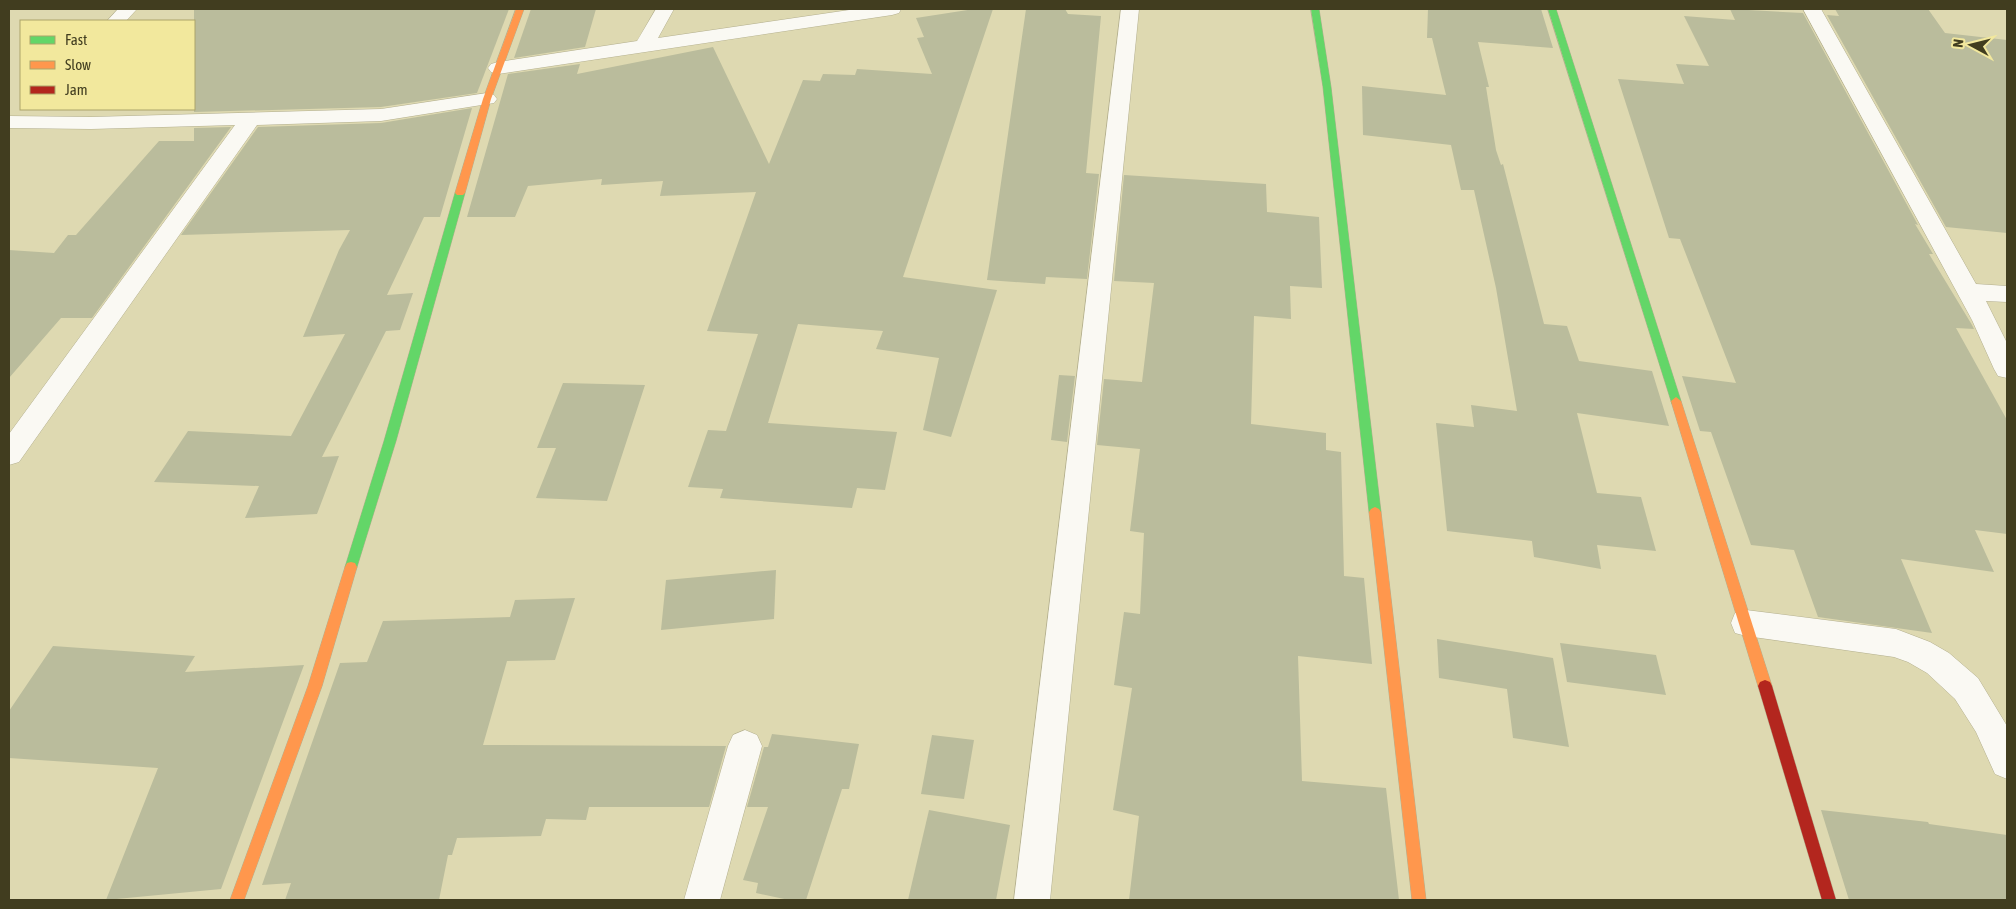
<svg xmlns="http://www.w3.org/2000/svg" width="2016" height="909" font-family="'Asap Condensed',sans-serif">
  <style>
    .building { fill: #babc9c }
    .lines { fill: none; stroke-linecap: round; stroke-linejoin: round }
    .street-casing { stroke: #b3af8e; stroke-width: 1 }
    .fast-casing { stroke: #b3af8e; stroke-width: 1 }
    .slow-casing { stroke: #b3af8e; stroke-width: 1 }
    .jam-casing { stroke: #b3af8e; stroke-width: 1 }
    .street { fill: #faf9f3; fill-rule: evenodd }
    .fast { fill: #63d668; fill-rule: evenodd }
    .slow { fill: #ff974d; fill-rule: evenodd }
    .jam { fill: #b3261e; fill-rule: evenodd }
  </style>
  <rect width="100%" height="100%" fill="#ded9b1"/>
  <!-- building -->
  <g class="building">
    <path d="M 194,9 L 509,9 L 477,93 L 381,107 L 194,112 Z"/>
    <path d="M 531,9 L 596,9 L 585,47 L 514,58 Z"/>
    <path d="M 974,9 L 993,9 L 903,277 L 997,290 L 951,437 L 923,430 L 939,358 L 876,349 L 883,331 L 798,324 L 768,423 L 897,432 L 885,490 L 857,488 L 852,508 L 720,498 L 723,489 L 688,487 L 708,430 L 726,431 L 758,334 L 707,331 L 756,192 L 660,196 L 663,181 L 601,185 L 602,179 L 528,186 L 515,217 L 467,217 L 508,74 L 580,64 L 577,74 L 713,47 L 769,164 L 803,80 L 820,81 L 823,74 L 855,75 L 857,69 L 932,74 L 917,38 L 924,37 L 916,18 Z"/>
    <path d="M 1026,9 L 1065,9 L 1068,14 L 1101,16 L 1086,173 L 1099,174 L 1087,279 L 1046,277 L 1045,284 L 987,280 Z"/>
    <path d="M 1428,9 L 1541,9 L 1553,48 L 1478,42 L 1489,87 L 1486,87 L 1496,150 L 1501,165 L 1503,164 L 1544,324 L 1567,326 L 1579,361 L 1652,371 L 1669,426 L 1577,413 L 1597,493 L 1641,497 L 1656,551 L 1597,545 L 1601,569 L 1534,557 L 1532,541 L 1447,531 L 1436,423 L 1474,427 L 1471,405 L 1517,411 L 1496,288 L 1474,190 L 1461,190 L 1451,145 L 1363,135 L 1362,86 L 1446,95 L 1432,38 L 1427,38 Z"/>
    <path d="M 1730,9 L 1803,13 L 1918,225 L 1915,224 L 1933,254 L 1929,254 L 1972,325 L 1974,329 L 1956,328 L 2007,420 L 2007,534 L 1975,530 L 1994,572 L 1901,559 L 1932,633 L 1818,617 L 1794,550 L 1751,545 L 1711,432 L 1700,431 L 1682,376 L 1736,383 L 1680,239 L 1669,238 L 1618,79 L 1684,84 L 1676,64 L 1709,66 L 1684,16 L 1735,20 Z"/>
    <path d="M 1835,9 L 1928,9 L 1945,33 L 2007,40 L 2007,233 L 1946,227 L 1827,15 L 1839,16 Z"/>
    <path d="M 472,108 L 440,217 L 424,217 L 387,295 L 413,293 L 400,330 L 386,331 L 322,457 L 339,456 L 317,514 L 245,518 L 259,486 L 154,482 L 188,431 L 291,436 L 345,334 L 303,337 L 339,250 L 350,230 L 181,235 L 258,127 L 381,123 Z"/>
    <path d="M 231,127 L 92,318 L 61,318 L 9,378 L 9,250 L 54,253 L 68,235 L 76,235 L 159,141 L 194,141 L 194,128 Z"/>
    <path d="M 1124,175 L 1266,184 L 1267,212 L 1319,217 L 1322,288 L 1290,286 L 1291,319 L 1254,316 L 1251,424 L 1326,433 L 1326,450 L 1341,452 L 1344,576 L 1364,578 L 1372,664 L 1298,656 L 1302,781 L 1386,788 L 1399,900 L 1129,900 L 1139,816 L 1113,810 L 1132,688 L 1114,685 L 1124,612 L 1140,614 L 1144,533 L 1130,531 L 1140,449 L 1097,445 L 1104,379 L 1142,382 L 1154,283 L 1114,281 Z"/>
    <path d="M 1059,375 L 1075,376 L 1067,442 L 1051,440 Z"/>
    <path d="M 563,383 L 645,385 L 607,501 L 536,498 L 556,448 L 537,448 Z"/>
    <path d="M 776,570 L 774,619 L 661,630 L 666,580 Z"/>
    <path d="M 575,598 L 555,660 L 507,661 L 483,745 L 726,746 L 709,807 L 589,807 L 586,820 L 546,819 L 541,836 L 457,838 L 452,855 L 448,855 L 439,900 L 285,900 L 291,883 L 262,885 L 340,663 L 367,662 L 383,621 L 510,617 L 515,600 Z"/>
    <path d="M 1437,639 L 1553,658 L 1569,747 L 1513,738 L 1507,689 L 1439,678 Z"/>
    <path d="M 1560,643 L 1656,655 L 1666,695 L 1567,682 Z"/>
    <path d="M 53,646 L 195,656 L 185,672 L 304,665 L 221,889 L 106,900 L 158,768 L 9,758 L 9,711 Z"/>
    <path d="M 772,734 L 859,744 L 849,789 L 842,789 L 806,900 L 789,900 L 756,893 L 758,883 L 743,880 L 768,807 L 747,807 L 764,747 L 768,747 Z"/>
    <path d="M 932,735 L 974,740 L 964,799 L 921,794 Z"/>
    <path d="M 929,810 L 1010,825 L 996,900 L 908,900 Z"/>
    <path d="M 1821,810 L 1928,822 L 1929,824 L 2007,835 L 2007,900 L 1849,900 Z"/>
  </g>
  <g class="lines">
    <defs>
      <g id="street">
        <path d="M 118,9 L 137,9 L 126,21 L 107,21 Z"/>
        <path d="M 656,9 L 674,9 L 658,38 L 856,9 L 901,9 L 899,13 L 892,15 L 498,74 L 491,72 L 488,68 L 491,64 L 498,62 L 637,41 Z"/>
        <path d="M 1121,9 L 1139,9 L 1050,900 L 1014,900 Z"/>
        <path d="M 1803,9 L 1821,9 L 1976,284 L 2007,286 L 2007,302 L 1986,301 L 2007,343 L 2007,378 L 1998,376 L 1994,369 L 1972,320 Z"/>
        <path d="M 487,93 L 494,95 L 497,99 L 494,103 L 381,121 L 257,125 L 19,462 L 9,465 L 9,434 L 235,125 L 91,129 L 9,128 L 9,116 L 91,117 L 381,109 Z"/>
        <path d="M 1746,610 L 1896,629 L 1930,642 L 1949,653 L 1978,678 L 2007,726 L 2007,779 L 1995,774 L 1976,732 L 1955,699 L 1927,673 L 1908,662 L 1894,657 L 1746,636 L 1735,633 L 1731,623 L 1735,613 Z"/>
        <path d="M 745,730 L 757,735 L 762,746 L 720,900 L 684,900 L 728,746 L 733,735 Z"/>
      </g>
      <g id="fast">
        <path d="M 1311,9 L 1319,9 L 1331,87 L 1381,512 L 1379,515 L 1371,515 L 1369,512 L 1323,87 Z"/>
        <path d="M 1548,9 L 1556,9 L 1681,401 L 1680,404 L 1672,404 L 1671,401 Z"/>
        <path d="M 460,190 L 465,193 L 396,441 L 357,567 L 355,571 L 351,572 L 347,571 L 345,567 L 384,441 L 455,193 Z"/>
      </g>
      <g id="slow">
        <path d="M 516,9 L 524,9 L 491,99 L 465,193 L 463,195 L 457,195 L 455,193 L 483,99 Z"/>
        <path d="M 1676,397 L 1681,401 L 1772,686 L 1770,690 L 1765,692 L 1760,690 L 1758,686 L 1671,401 Z"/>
        <path d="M 1375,507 L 1379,509 L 1381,512 L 1426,900 L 1412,900 L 1369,512 L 1371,509 Z"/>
        <path d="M 351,562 L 355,563 L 357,567 L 322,686 L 244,900 L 230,900 L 308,686 L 345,567 L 347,563 Z"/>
      </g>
      <path id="jam" d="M 1765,680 L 1770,682 L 1772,686 L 1836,900 L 1822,900 L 1758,686 L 1760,682 Z"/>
    </defs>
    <!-- street casing -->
    <use href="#street" class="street-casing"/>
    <!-- fast casing -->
    <use href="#fast" class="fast-casing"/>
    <!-- slow casing -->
    <use href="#slow" class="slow-casing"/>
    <!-- jam casing -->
    <use href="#jam" class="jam-casing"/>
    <!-- street -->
    <use href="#street" class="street"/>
    <!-- fast -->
    <use href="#fast" class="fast"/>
    <!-- slow -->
    <use href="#slow" class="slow"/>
    <!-- jam -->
    <use href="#jam" class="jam"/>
  </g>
  <!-- border -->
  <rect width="2016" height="909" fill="none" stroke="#413d1f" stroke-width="20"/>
  <!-- legend -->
  <rect x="20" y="20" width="175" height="90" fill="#f2e89d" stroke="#aba46b"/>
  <rect x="30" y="36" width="25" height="8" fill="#63d668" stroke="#aba46b"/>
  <text x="65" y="45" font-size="15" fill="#413d1f">Fast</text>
  <rect x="30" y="61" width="25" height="8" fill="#ff974d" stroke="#aba46b"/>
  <text x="65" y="70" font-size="15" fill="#413d1f">Slow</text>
  <rect x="30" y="86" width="25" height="8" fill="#b3261e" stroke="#aba46b"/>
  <text x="65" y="95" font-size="15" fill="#413d1f">Jam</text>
  <!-- north arrow -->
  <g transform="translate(1971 45) rotate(277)" stroke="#f2e89d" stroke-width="4" paint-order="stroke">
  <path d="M0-4L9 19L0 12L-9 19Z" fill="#413d1f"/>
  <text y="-8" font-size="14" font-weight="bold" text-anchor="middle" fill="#413d1f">N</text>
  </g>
</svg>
